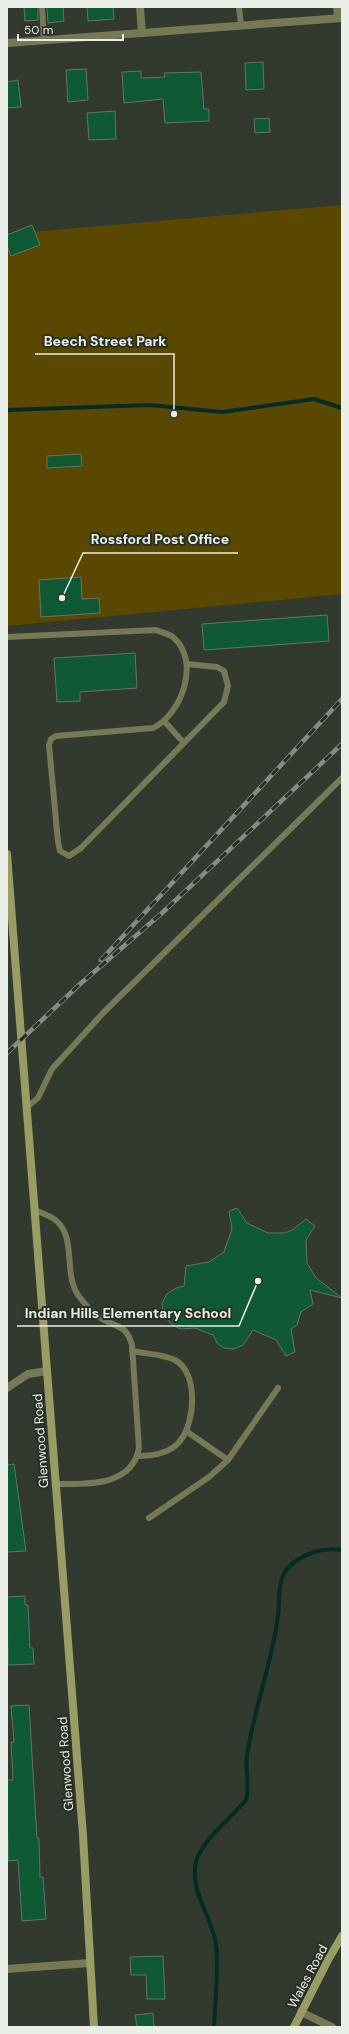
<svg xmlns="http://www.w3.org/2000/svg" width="349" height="2034" font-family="'DM Sans',sans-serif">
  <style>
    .green { fill: #5b4800 }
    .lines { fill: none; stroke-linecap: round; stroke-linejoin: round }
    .stream { stroke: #022c24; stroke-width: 4 }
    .building { fill: #0f5a35; stroke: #657369 }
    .lane { stroke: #757955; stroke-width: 6 }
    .street { stroke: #757955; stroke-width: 8 }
    .secondary { stroke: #989e63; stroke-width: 8 }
    .rail-casing { stroke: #868c83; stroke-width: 4.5 }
    .rail { stroke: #282f24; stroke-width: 3; stroke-dasharray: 9; stroke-linecap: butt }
    .labels { text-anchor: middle; stroke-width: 4; stroke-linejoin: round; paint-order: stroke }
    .street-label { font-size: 13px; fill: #e9eee7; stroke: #282f24 }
    .leader { fill: none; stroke: #e9eee7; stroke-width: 1.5 }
    .callout-dot { fill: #e9eee7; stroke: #282f24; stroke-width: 1.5 }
    .callout-label { font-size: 14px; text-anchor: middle; font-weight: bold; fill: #e9eee7; stroke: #282f24; stroke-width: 4; stroke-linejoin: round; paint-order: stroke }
  </style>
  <rect width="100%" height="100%" fill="#32392e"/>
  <!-- green -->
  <path class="green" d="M 342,205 L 342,594 L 7,626 L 7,234 Z"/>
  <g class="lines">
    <!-- stream -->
    <g class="stream">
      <path d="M 7,410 L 150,405 L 222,412 L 314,399 L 342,408"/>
      <path d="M 214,2027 C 215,2001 219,1970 216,1944 C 212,1917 189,1891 196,1862 C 201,1841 232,1817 246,1800 C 250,1786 245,1770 247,1755 C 254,1708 272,1663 278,1616 C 280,1601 277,1581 287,1569 C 300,1554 323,1547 342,1550"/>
    </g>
  </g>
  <!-- building -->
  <g class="building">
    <path d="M 24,7 L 38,7 L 38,20 L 25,21 Z"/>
    <path d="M 47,7 L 63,7 L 64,21 L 48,23 Z"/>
    <path d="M 87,7 L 113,7 L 114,19 L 88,21 Z"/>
    <path d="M 263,62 L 264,89 L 246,90 L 245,63 Z"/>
    <path d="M 86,69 L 88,100 L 68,102 L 66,70 Z"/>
    <path d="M 141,71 L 141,78 L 165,77 L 164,73 L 201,72 L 204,109 L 209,109 L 209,121 L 165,123 L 163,99 L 124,103 L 122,72 Z"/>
    <path d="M 18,80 L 21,107 L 7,108 L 7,82 Z"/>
    <path d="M 115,111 L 116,139 L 89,140 L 87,113 Z"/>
    <path d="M 269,118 L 270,132 L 255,133 L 254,119 Z"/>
    <path d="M 32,225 L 40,245 L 11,256 L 7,246 L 7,235 Z"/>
    <path d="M 81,454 L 82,466 L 47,468 L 47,456 Z"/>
    <path d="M 81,577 L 82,599 L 99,598 L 100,613 L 41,617 L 39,580 Z"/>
    <path d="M 327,615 L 329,641 L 204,650 L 202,624 Z"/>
    <path d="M 135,653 L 137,688 L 80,692 L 80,701 L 57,702 L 54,658 Z"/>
    <path d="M 237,1208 L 247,1223 L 268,1233 L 285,1233 L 292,1230 L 306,1219 L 315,1226 L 306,1240 L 307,1263 L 316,1278 L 342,1298 L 310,1290 L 313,1304 L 301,1312 L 297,1325 L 291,1329 L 295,1352 L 286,1356 L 276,1340 L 253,1330 L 243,1345 L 234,1349 L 224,1348 L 217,1343 L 213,1335 L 195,1328 L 180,1329 L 171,1324 L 163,1314 L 162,1303 L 167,1294 L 176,1288 L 184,1286 L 186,1266 L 209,1262 L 224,1252 L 232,1229 L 229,1211 Z"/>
    <path d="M 14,1464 L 26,1551 L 7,1552 L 7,1465 Z"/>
    <path d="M 25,1596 L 25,1605 L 28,1605 L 30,1648 L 33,1648 L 34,1664 L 8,1665 L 7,1597 Z"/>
    <path d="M 29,1705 L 37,1838 L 39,1838 L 40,1877 L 43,1877 L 46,1919 L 22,1921 L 18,1860 L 8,1861 L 7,1780 L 13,1780 L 11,1742 L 14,1742 L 11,1706 Z"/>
    <path d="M 163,1956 L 165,1999 L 147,1999 L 146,1975 L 131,1975 L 130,1957 Z"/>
    <path d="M 153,2013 L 154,2027 L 137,2027 L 135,2015 Z"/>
  </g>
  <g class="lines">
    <!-- lane -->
    <g class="lane">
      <path d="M 42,7 L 44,40"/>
      <path d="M 239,7 L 241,25"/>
      <path d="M 7,637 L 156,630 C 161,632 169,634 173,637 C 201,661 182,714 153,728 L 56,736 L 51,739 L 49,745 L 58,842 L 60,851 L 69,856 L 81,848 L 224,702 L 228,686 L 224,671 L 217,667 L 187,664"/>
      <path d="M 164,721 L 184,743"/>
      <path d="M 26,1108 L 38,1098 L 52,1069 L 104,1012 L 342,778"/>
      <path d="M 34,1209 C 39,1212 45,1214 51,1217 C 79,1233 62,1271 78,1295 C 84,1303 91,1312 99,1317 C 115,1328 126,1323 132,1345 L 139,1448 C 132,1487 86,1484 55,1484"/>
      <path d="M 132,1351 C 146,1354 163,1354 175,1360 C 199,1373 195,1423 180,1441 C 170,1454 152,1456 137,1456"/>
      <path d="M 186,1431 L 228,1460"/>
      <path d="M 149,1518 L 209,1477 L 228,1460 L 278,1388"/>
    </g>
    <!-- street -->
    <g class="street">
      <path d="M 140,7 L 142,33"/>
      <path d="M 337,7 L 338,18"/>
      <path d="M 7,43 L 342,18"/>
      <path d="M 7,1388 L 28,1374 L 47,1371"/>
      <path d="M 7,1969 L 90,1963"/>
      <path d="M 301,2012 L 332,2027"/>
    </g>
    <!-- secondary -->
    <g class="secondary">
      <path d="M 7,854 L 83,1835 L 94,2027"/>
      <path d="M 294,2027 L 328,1960 L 342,1936"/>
    </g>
    <defs>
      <g id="rail">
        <path d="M 101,960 L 342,699"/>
        <path d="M 7,1053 L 79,985 L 162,913 L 342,744"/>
      </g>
    </defs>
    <!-- rail casing -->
    <use href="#rail" class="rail-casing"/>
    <!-- rail -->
    <use href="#rail" class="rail"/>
  </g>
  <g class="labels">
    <!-- street labels -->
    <g class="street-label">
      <text transform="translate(40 1441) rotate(-94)" y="5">Glenwood Road</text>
      <text transform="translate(65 1764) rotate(-94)" y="5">Glenwood Road</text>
      <text transform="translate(307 1976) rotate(-62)" y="5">Wales Road</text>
    </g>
  </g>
  <!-- callouts -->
  <path class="leader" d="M174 414L174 354H35M62 598L83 553H238M258 1281L239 1326H17"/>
  <g class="callout-dot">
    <circle cx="174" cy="414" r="4"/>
    <circle cx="62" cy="598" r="4"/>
    <circle cx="258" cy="1281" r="4"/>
  </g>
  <g class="callout-label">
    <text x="105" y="346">Beech Street Park</text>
    <text x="160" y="544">Rossford Post Office</text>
    <text x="128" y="1318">Indian Hills Elementary School</text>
  </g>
  <!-- border -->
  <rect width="349" height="2034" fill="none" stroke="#e9eee7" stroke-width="16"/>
  <!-- scale -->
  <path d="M18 34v6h105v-6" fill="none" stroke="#e9eee7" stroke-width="2"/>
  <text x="24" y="34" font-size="12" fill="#e9eee7" stroke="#282f24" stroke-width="3" paint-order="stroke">50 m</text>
</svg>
